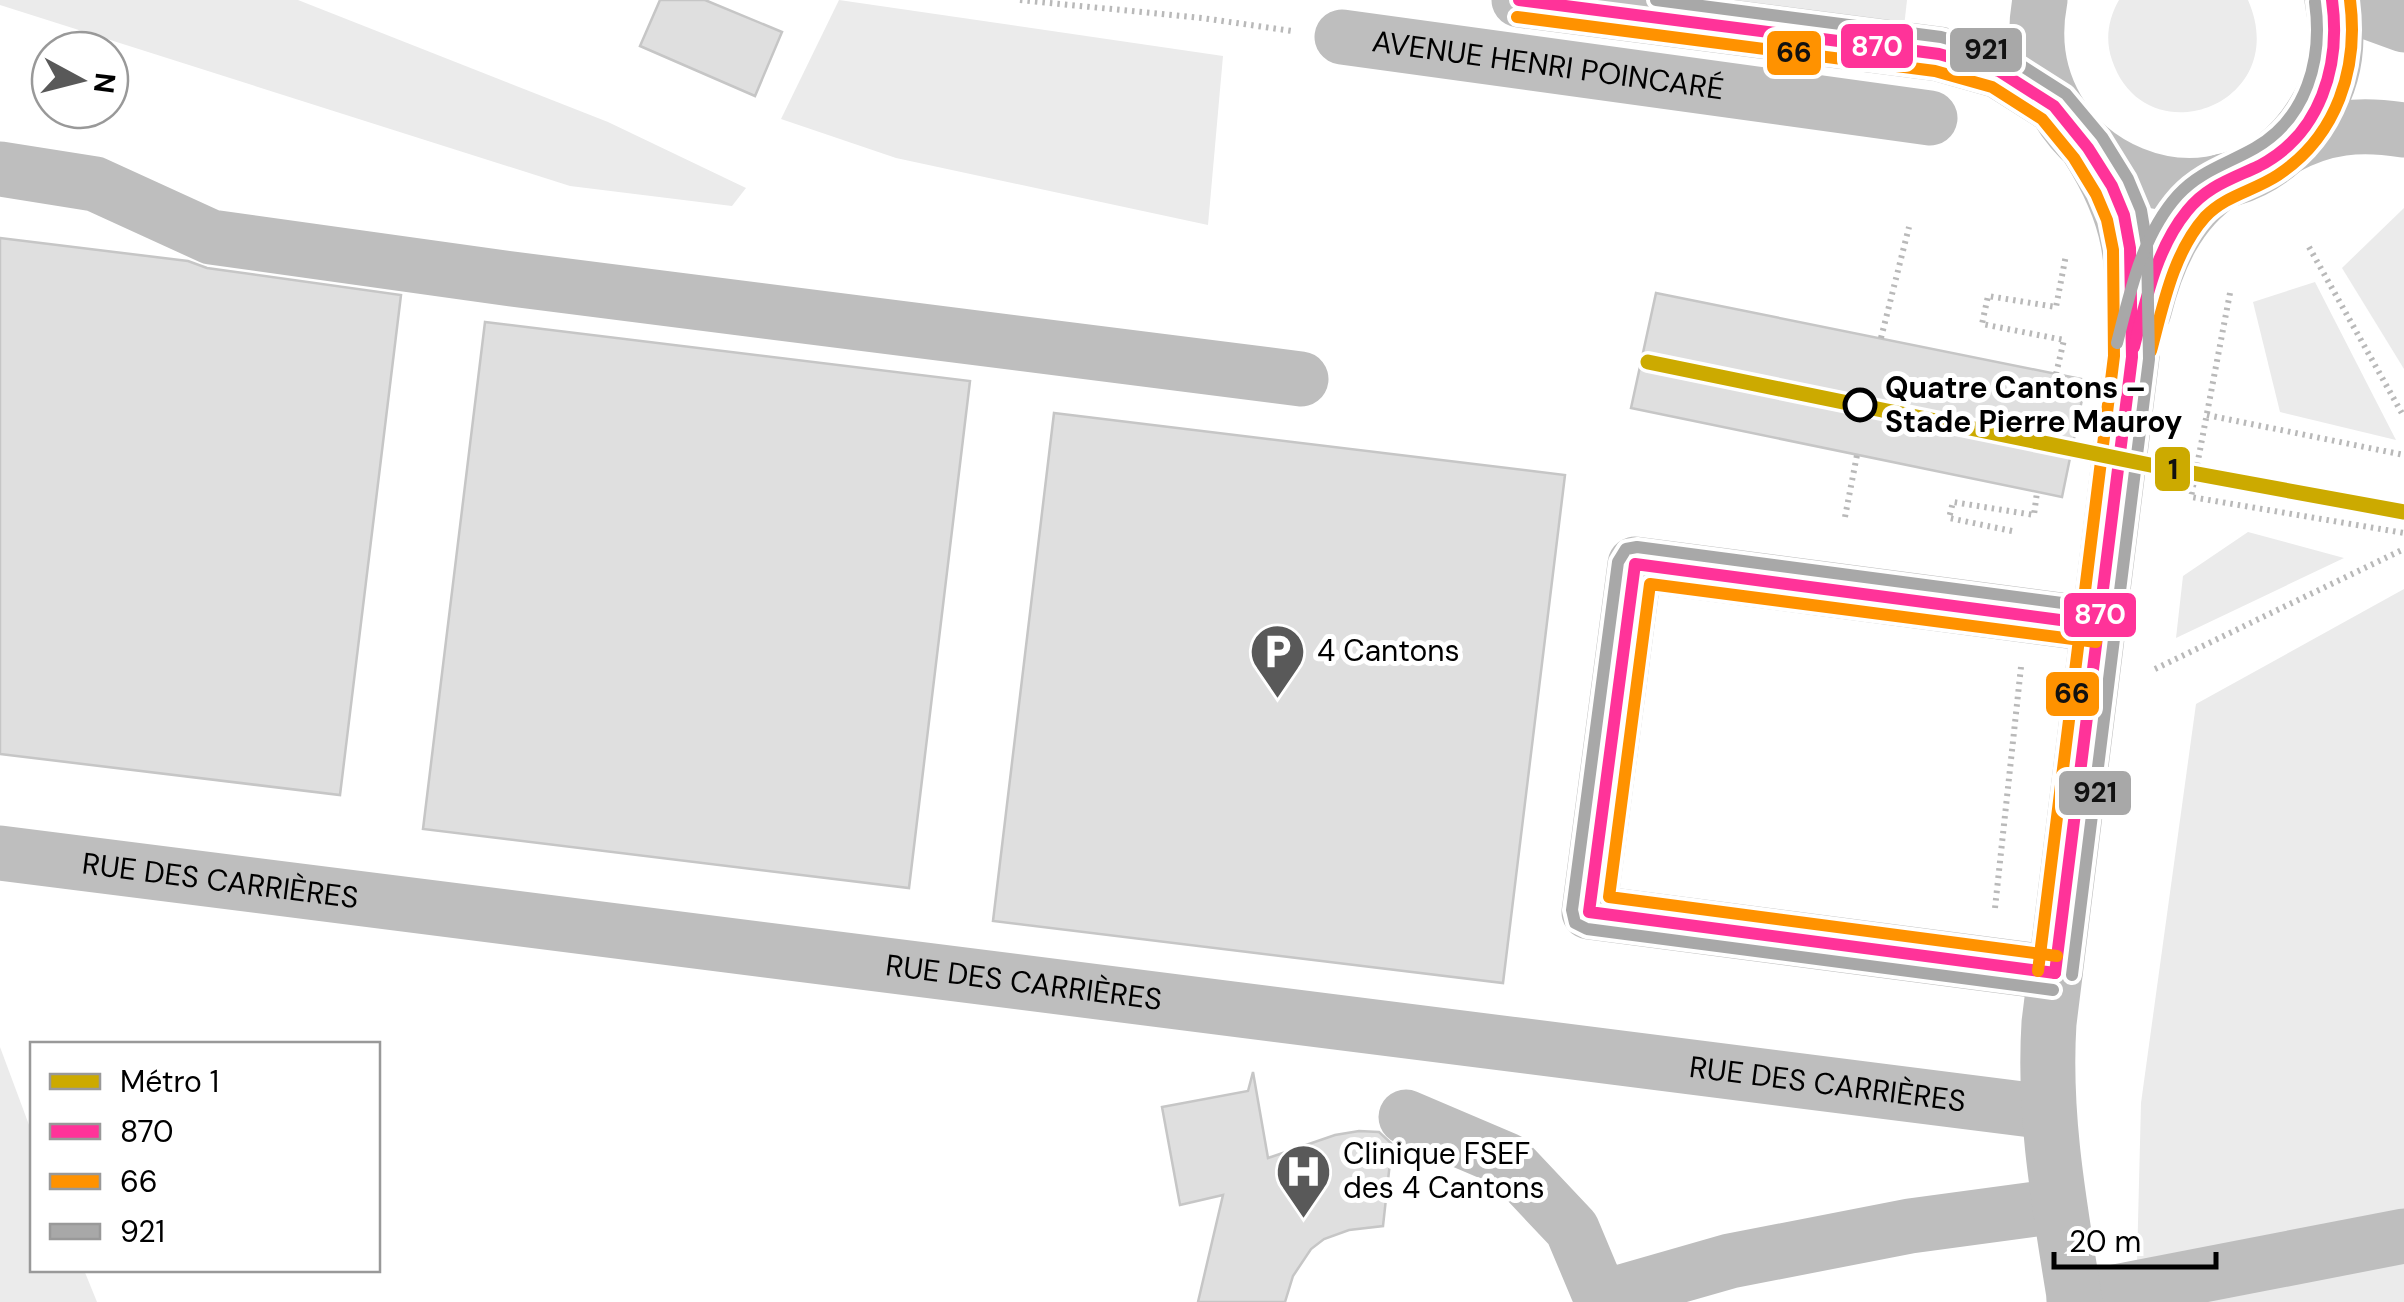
<svg xmlns="http://www.w3.org/2000/svg" width="2404" height="1302" font-family="'DM Sans',sans-serif">
  <style>
    .green { fill: #ebebeb }
    .building { fill: #dfdfdf; stroke: #c6c6c6; stroke-width: 2.5 }
    .lines { fill: none; stroke-linecap: round; stroke-linejoin: round }
    .path { stroke: #b9b9b9; stroke-width: 6; stroke-dasharray: 2.5 5; stroke-linecap: butt }
    .minor { stroke: #bebebe; stroke-width: 55 }
    .bus-1-casing { stroke: #fff; stroke-width: 20 }
    .bus-2-casing { stroke: #fff; stroke-width: 20 }
    .bus-3-casing { stroke: #fff; stroke-width: 20 }
    .bus-1 { stroke: #f39; stroke-width: 12 }
    .bus-2 { stroke: #ff9200; stroke-width: 12 }
    .bus-3 { stroke: #a8a8a8; stroke-width: 12 }
    .metro-1-casing { stroke: #fff; stroke-width: 22 }
    .metro-1 { stroke: #ca0; stroke-width: 15 }
    .stop-dot { fill: #fff; stroke: #000; stroke-width: 5 }
    .labels { text-anchor: middle; stroke-width: 10; stroke-linejoin: round; paint-order: stroke }
    .street-label { font-size: 30px; fill: #000; stroke: #fff }
    .stop-label { font-size: 30px; font-weight: bold; fill: #000; stroke: #fff; text-anchor: start }
    .poi-label { font-size: 30px; fill: #000; stroke: #fff; text-anchor: start }
    .line-badge { stroke: #fff; stroke-width: 4 }
    .badge-label { font-size: 28px; text-anchor: middle; font-weight: bold; fill: #fff }
    .pale-badge-label { font-size: 28px; text-anchor: middle; font-weight: bold; fill: #111 }
  </style>
  <rect width="100%" height="100%" fill="#fff"/>
  <!-- green -->
  <g class="green">
    <path d="M 0,0 L 298,0 L 608,122 L 746,188 L 732,206 L 570,186 L 0,5 Z"/>
    <path d="M 839,0 L 1223,56 L 1208,225 L 896,158 L 781,119 Z"/>
    <path d="M 1695,0 L 1907,0 L 1904,27 Z"/>
    <path d="M 2119,0 L 2248,0 C 2294,105 2145,159 2112,60 C 2105,40 2108,19 2119,0 Z"/>
    <path d="M 2404,208 L 2404,369 L 2342,268 Z"/>
    <path d="M 2315,282 L 2396,440 L 2280,412 L 2253,302 Z"/>
    <path d="M 2248,532 L 2344,558 L 2176,638 L 2183,576 Z"/>
    <path d="M 2404,589 L 2404,1302 L 2136,1302 L 2141,1103 L 2196,704 Z"/>
    <path d="M 0,1047 L 32,1133 L 32,1270 L 84,1270 L 97,1302 L 0,1302 Z"/>
  </g>
  <!-- building -->
  <g class="building">
    <path d="M 660,0 L 705,0 L 782,32 L 755,96 L 640,46 Z"/>
    <path d="M 0,238 L 188,261 L 207,268 L 401,295 L 340,795 L 0,754 Z"/>
    <path d="M 1656,293 L 2086,380 L 2062,497 L 1631,408 Z"/>
    <path d="M 485,322 L 970,381 L 909,888 L 423,829 Z"/>
    <path d="M 1054,413 L 1565,475 L 1503,983 L 993,921 Z"/>
    <path d="M 1253,1072 L 1268,1158 L 1335,1135 L 1359,1131 L 1379,1132 L 1392,1144 L 1383,1226 L 1349,1230 L 1324,1239 L 1311,1249 L 1293,1276 L 1285,1302 L 1198,1302 L 1223,1195 L 1180,1205 L 1162,1107 L 1248,1091 Z"/>
  </g>
  <g class="lines">
    <!-- path -->
    <g class="path">
      <path d="M 1020,0 L 1202,18 L 1292,31"/>
      <path d="M 2309,247 L 2404,417"/>
      <path d="M 2230,293 L 2191,497 L 2404,533"/>
      <path d="M 1881,338 L 1909,227"/>
      <path d="M 2056,374 L 2064,340 L 1982,324 L 1988,296 L 2056,307 L 2066,255"/>
      <path d="M 2207,415 L 2404,455"/>
      <path d="M 1845,517 L 1857,455"/>
      <path d="M 2012,531 L 1949,518 L 1953,502 L 2034,515 L 2037,492"/>
      <path d="M 2155,669 L 2404,549"/>
      <path d="M 1995,908 L 2021,667"/>
    </g>
    <!-- minor -->
    <g class="minor">
      <path d="M 1519,0 L 1939,54 L 1999,71 L 2054,106"/>
      <path d="M 2040,0 C 2008,168 2227,259 2315,110 C 2336,76 2340,38 2332,0"/>
      <path d="M 2350,0 L 2371,13 L 2404,25"/>
      <path id="s1" d="M 1342,37 L 1930,118"/>
      <path d="M 2285,148 C 2324,126 2360,123 2404,130"/>
      <path d="M 0,169 L 95,184 L 211,237 L 512,279 L 1301,379"/>
      <path d="M 2144,311 C 2157,259 2178,211 2223,181"/>
      <path id="s2" d="M 0,853 L 2047,1112"/>
      <path d="M 2055,973 L 1589,912 L 1635,564 L 2098,625"/>
      <path d="M 1406,1117 L 1507,1160 L 1572,1229 L 1601,1298 L 1730,1261 L 1910,1226 L 2059,1206"/>
      <path d="M 2074,1300 L 2404,1236"/>
      <path d="M 2075,1302 C 2060,1208 2043,1118 2049,1023 L 2132,357 C 2133,268 2138,227 2088,148"/>
    </g>
    <defs>
      <g id="bus-1">
        <path d="M 1519,0 L 1939,54 L 1999,71 L 2054,106 L 2088,148 L 2112,186 L 2124,215 L 2130,248 L 2132,357 L 2055,973"/>
        <path d="M 2134,347 C 2146,300 2156,249 2187,211 C 2207,186 2232,179 2259,166 C 2321,134 2341,65 2332,0"/>
        <path d="M 2055,973 L 1589,912 L 1635,564 L 2098,625"/>
      </g>
      <g id="bus-2">
        <path d="M 1517,17 L 1935,71 L 1992,87 L 2042,119 L 2074,158 L 2096,194 L 2107,220 L 2113,250 L 2114,356 L 2038,971"/>
        <path d="M 2151,351 C 2163,306 2173,253 2205,217 C 2226,195 2254,191 2278,175 C 2337,136 2359,68 2350,0"/>
        <path d="M 2057,956 L 1609,897 L 1650,584 L 2096,642"/>
      </g>
      <g id="bus-3">
        <path d="M 1656,0 L 1941,37 L 2005,55 L 2066,94 L 2102,137 L 2128,179 L 2141,210 L 2147,246 L 2149,359 L 2072,975"/>
        <path d="M 2117,343 C 2130,292 2142,235 2178,195 C 2200,171 2227,164 2255,148 C 2307,118 2323,59 2315,2"/>
        <path d="M 2053,990 L 1587,929 L 1575,923 L 1572,910 L 1618,562 L 1626,549 L 1637,547 L 2100,608"/>
      </g>
    </defs>
    <!-- bus-1 casing -->
    <use href="#bus-1" class="bus-1-casing"/>
    <!-- bus-2 casing -->
    <use href="#bus-2" class="bus-2-casing"/>
    <!-- bus-3 casing -->
    <use href="#bus-3" class="bus-3-casing"/>
    <!-- bus-1 -->
    <use href="#bus-1" class="bus-1"/>
    <!-- bus-2 -->
    <use href="#bus-2" class="bus-2"/>
    <!-- bus-3 -->
    <use href="#bus-3" class="bus-3"/>
    <defs>
      <path id="metro-1" d="M 1648,362 L 2165,468 L 2404,512"/>
    </defs>
    <!-- metro-1 casing -->
    <use href="#metro-1" class="metro-1-casing"/>
    <!-- metro-1 -->
    <use href="#metro-1" class="metro-1"/>
  </g>
  <!-- icons -->
  <defs>
    <symbol id="parking-pin" viewBox="-11 -11 22 30"><path d="M0 17L-7.5 6A9.5 9.5 0 1 1 7.5 6Z" fill="#595959" stroke="#fff"/><path d="M-3.5-5.5H1a3.5 3.5 0 0 1 0 7H-1V5.5H-3.5ZM-1-3.4V-.6H.8a1.4 1.4 0 0 0 0-2.8Z" fill="#fff"/></symbol>
    <symbol id="hospital-pin" viewBox="-11 -11 22 30"><path d="M0 17L-7.5 6A9.5 9.5 0 1 1 7.5 6Z" fill="#595959" stroke="#fff"/><path d="M-5-5h3v3.5h4V-5h3V5h-3V1.5h-4V5h-3Z" fill="#fff"/></symbol>
  </defs>
  <g fill-rule="evenodd">
    <use href="#parking-pin" x="1246" y="620" width="63" height="86"/>
    <use href="#hospital-pin" x="1272" y="1140" width="63" height="86"/>
  </g>
  <!-- markers -->
  <circle class="stop-dot" cx="1860" cy="405" r="15"/>
  <g class="labels">
    <!-- street labels -->
    <g class="street-label">
      <text dy="10" stroke="none"><textPath href="#s1" startOffset="208">AVENUE HENRI POINCARÉ</textPath></text>
      <text dy="10" stroke="none"><textPath href="#s2" startOffset="222">RUE DES CARRIÈRES</textPath></text>
      <text dy="10" stroke="none"><textPath href="#s2" startOffset="1032">RUE DES CARRIÈRES</textPath></text>
      <text dy="10" stroke="none"><textPath href="#s2" startOffset="1842">RUE DES CARRIÈRES</textPath></text>
    </g>
    <!-- stop labels -->
    <g class="stop-label">
      <text x="1885" y="398">Quatre Cantons –<tspan x="1885" dy="34">Stade Pierre Mauroy</tspan></text>
    </g>
    <!-- poi labels -->
    <g class="poi-label">
      <text x="1317" y="661">4 Cantons</text>
      <text x="1343" y="1164">Clinique FSEF<tspan x="1343" dy="34">des 4 Cantons</tspan></text>
    </g>
  </g>
  <g class="line-badge">
    <rect x="1839" y="22" width="76" height="48" rx="10" fill="#f39"/>
    <rect x="1948" y="26" width="76" height="48" rx="10" fill="#a8a8a8"/>
    <rect x="1765" y="29" width="58" height="48" rx="10" fill="#ff9200"/>
    <rect x="2153" y="445" width="39" height="48" rx="10" fill="#ca0"/>
    <rect x="2062" y="591" width="76" height="48" rx="10" fill="#f39"/>
    <rect x="2044" y="670" width="57" height="48" rx="10" fill="#ff9200"/>
    <rect x="2057" y="769" width="76" height="48" rx="10" fill="#a8a8a8"/>
  </g>
  <g class="badge-label">
    <text x="1877" y="56">870</text>
    <text x="2100" y="624">870</text>
  </g>
  <g class="pale-badge-label">
    <text x="1986" y="59">921</text>
    <text x="1794" y="62">66</text>
    <text x="2173" y="479">1</text>
    <text x="2072" y="703">66</text>
    <text x="2095" y="802">921</text>
  </g>
  <!-- legend -->
  <rect x="30" y="1042" width="350" height="230" fill="#ffffff" stroke="#999999" stroke-width="2.5"/>
  <rect x="50" y="1074" width="50" height="15" fill="#ccaa00" stroke="#999999" stroke-width="2.5"/>
  <text x="120" y="1092" font-size="30" fill="#000000">Métro 1</text>
  <rect x="50" y="1124" width="50" height="15" fill="#ff3399" stroke="#999999" stroke-width="2.5"/>
  <text x="120" y="1142" font-size="30" fill="#000000">870</text>
  <rect x="50" y="1174" width="50" height="15" fill="#ff9200" stroke="#999999" stroke-width="2.5"/>
  <text x="120" y="1192" font-size="30" fill="#000000">66</text>
  <rect x="50" y="1224" width="50" height="15" fill="#a8a8a8" stroke="#999999" stroke-width="2.5"/>
  <text x="120" y="1242" font-size="30" fill="#000000">921</text>
  <!-- north arrow -->
  <g transform="translate(80 80) rotate(97)"><circle r="48" fill="#ffffff" stroke="#999999" stroke-width="2.5"/>
  <path d="M0-8L18 38L0 25L-18 38Z" fill="#595959"/>
  <text y="-15" font-size="28" font-weight="bold" text-anchor="middle" fill="#000000">N</text>
  </g>
  <!-- scale -->
  <path d="M2054 1252v15h162v-15" fill="none" stroke="#000000" stroke-width="5"/>
  <text x="2069" y="1252" font-size="30" fill="#000000" stroke="#ffffff" stroke-width="8" paint-order="stroke">20 m</text>
</svg>
